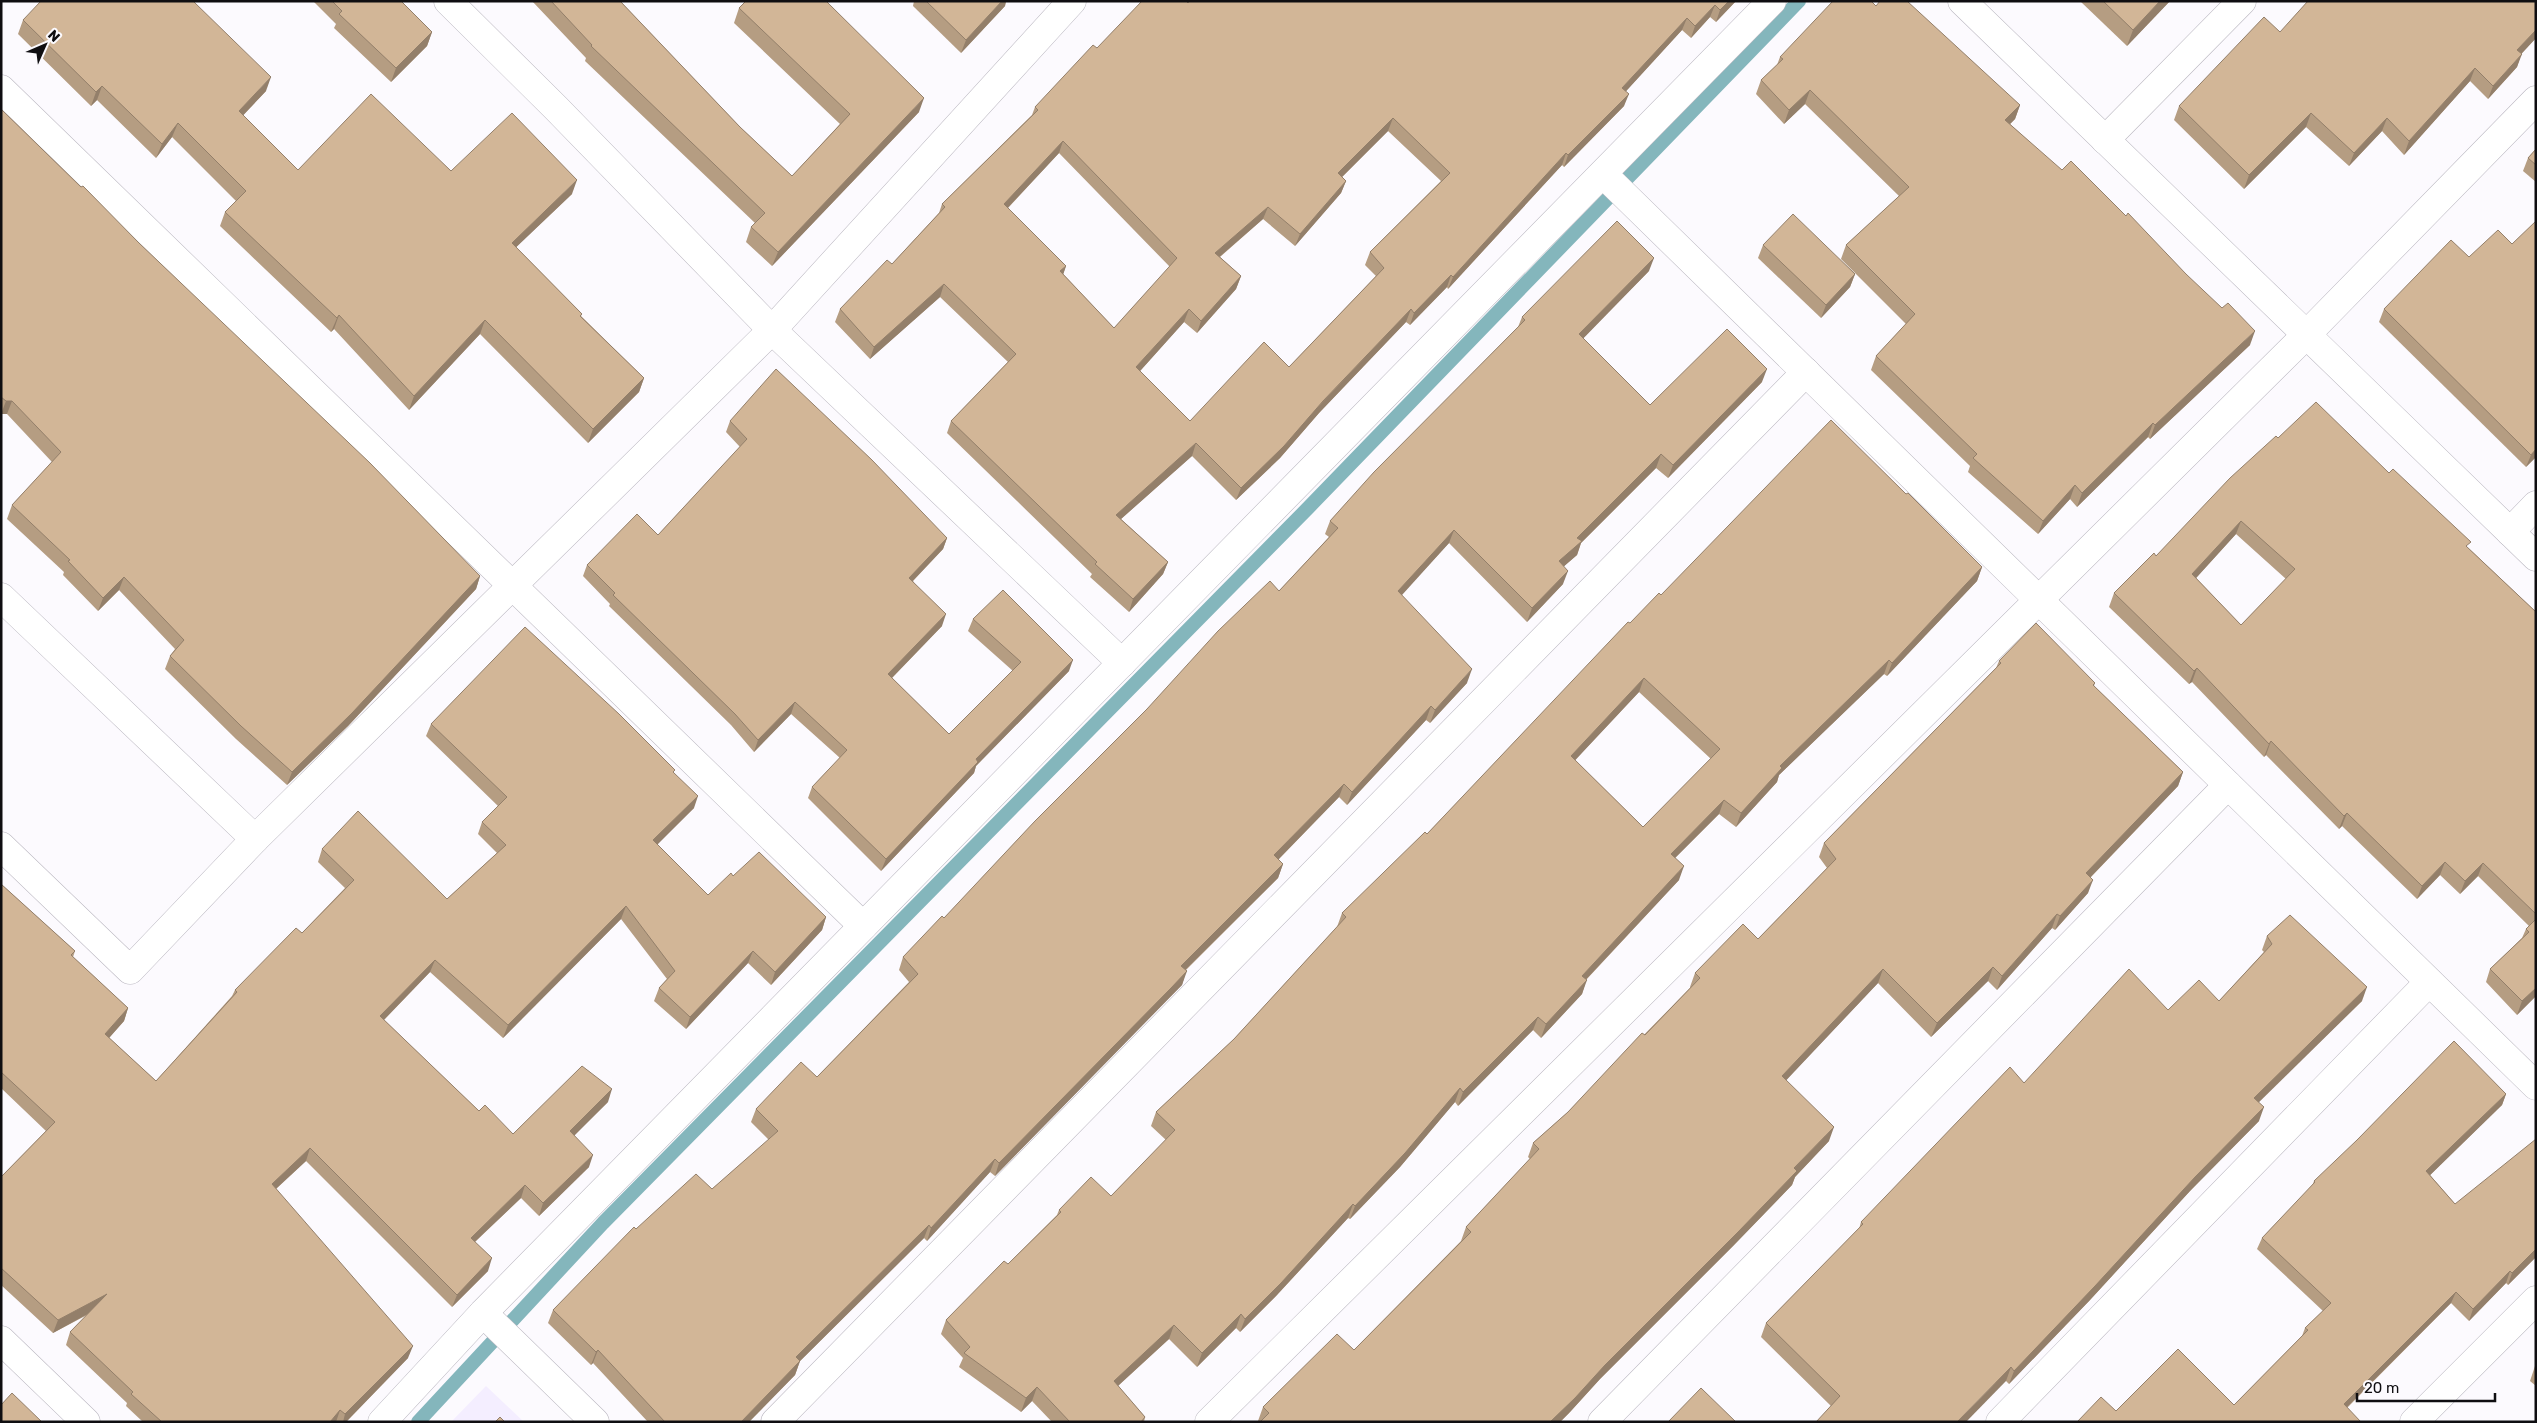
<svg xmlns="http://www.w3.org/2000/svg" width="2537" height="1423" font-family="Rubik,sans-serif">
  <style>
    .built { fill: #f4eeff }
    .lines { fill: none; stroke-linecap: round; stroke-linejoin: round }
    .stream { stroke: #84b6bc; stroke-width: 14 }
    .minor-casing { stroke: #bab7c0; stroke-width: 29 }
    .minor { stroke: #fff; stroke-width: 28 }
    .wall { fill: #b59d82; fill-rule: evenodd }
    .shaded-wall { fill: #937f6a }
    .building { fill: #d2b697; stroke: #937f6a; fill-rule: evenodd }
  </style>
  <rect width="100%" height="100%" fill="#fcfafe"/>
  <!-- built -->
  <path class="built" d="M 486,1386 L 524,1422 L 451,1422 Z"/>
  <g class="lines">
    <!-- stream -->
    <path class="stream" d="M 418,1422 L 603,1223 L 1309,507 L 1799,1"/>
    <defs>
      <g id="minor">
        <path d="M 448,1 L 556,108 L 772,330 L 1122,663"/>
        <path d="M 1962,1 L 2536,557"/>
        <path d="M 1,89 L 863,926"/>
        <path d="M 2105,140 L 2242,1"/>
        <path d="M 1603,174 L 2536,1086"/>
        <path d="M 2510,532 L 2536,505"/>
        <path d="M 1,597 L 255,839"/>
        <path d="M 1,846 L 130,970 L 255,839 L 772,330 L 1072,1"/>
        <path d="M 483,1313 L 595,1422"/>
        <path d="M 1,1340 L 86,1422"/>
        <path d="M 382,1422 L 483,1313 L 1772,1"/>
        <path d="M 775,1422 L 1806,372"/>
        <path d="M 1209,1422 L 2306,335 L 2536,100"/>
        <path d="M 1602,1422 L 2228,785"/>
        <path d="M 2000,1422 L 2429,982"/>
        <path d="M 2414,1422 L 2536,1300"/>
      </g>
    </defs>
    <!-- minor casing -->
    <use href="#minor" class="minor-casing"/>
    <!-- minor -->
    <use href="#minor" class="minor"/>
  </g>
  <!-- wall -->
  <g class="wall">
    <path d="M 313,1 L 401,1 L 432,32 L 427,46 L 391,82 L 334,28 L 336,24 Z"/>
    <path d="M 532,1 L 620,1 L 740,127 L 792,176 L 840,124 L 734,23 L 739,8 L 919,112 L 772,266 L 746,242 L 751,227 L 755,223 L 585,61 L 586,58 Z"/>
    <path d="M 914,1 L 1006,1 L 1005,6 L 961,53 L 913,6 Z"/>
    <path d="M 1189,1 L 1736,1 L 1716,22 L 1710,17 L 1691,38 L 1682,30 L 1626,91 L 1624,106 L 1564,167 L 1562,165 L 1448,289 L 1447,287 L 1410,325 L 1406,322 L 1319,413 L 1280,458 L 1236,500 L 1192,456 L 1121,519 L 1168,562 L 1163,574 L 1129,612 L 1090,577 L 1092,574 L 947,433 L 951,421 L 1008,362 L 940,297 L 870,359 L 835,322 L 840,309 L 892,264 L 939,213 L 942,204 L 1032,115 L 1035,107 L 1097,48 L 1188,3 ZM 1388,131 L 1441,181 L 1370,252 L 1365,265 L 1376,276 L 1289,367 L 1190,421 L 1140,371 L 1184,322 L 1197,333 L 1236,289 L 1241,276 L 1220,257 L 1263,219 L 1295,246 L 1341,193 L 1346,181 L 1342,177 ZM 1059,153 L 1170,267 L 1114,328 L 1063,274 L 1066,266 L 1008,208 Z"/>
    <path d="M 2080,1 L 2170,1 L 2127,46 Z"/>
    <path d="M 2536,1 L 2536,38 L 2521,54 L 2517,67 L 2488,99 L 2470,81 L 2404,155 L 2382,131 L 2349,166 L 2306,127 L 2244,189 L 2174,120 L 2179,106 Z"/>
    <path d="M 1876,6 L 2020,105 L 2015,119 L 2010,124 L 2250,345 L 2150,439 L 2148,437 L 2077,507 L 2070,499 L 2038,534 L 1968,472 L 1970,466 L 1871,370 L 1876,356 L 1906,324 L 1841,259 L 1846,245 L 1899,196 L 1805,104 L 1784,124 L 1756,94 L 1761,80 L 1777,65 L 1780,57 Z"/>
    <path d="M 23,20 L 266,91 L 243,115 L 298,170 L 451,171 L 572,194 L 516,247 L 582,314 L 581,316 L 644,378 L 639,392 L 588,443 L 480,334 L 409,410 L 334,329 L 331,332 L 220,226 L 225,212 L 236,201 L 172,137 L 156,158 L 97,100 L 91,106 L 18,34 Z"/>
    <path d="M 1,109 L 480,576 L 476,589 L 348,726 L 287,785 L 236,739 L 165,669 L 170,656 L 175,649 L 119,590 L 98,611 L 63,575 L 64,572 L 7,519 L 12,505 L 52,462 L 7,414 L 1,414 Z"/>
    <path d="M 2536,149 L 2536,182 L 2523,171 L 2528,158 Z"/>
    <path d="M 2512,244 L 2536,457 L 2526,467 L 2379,322 L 2384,309 L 2469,257 Z"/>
    <path d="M 1763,245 L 1855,274 L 1850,287 L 1821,318 L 1758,258 Z"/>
    <path d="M 1649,271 L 1583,338 L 1650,405 L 1762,382 L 1668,478 L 1656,468 L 1581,543 L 1577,555 L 1564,566 L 1563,584 L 1527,622 L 1449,543 L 1401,595 L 1467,683 L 1430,723 L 1426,720 L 1347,805 L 1339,797 L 1278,860 L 1283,864 L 1278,878 L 1186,970 L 1182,985 L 1166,1001 L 995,1176 L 990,1172 L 927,1241 L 924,1238 L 800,1361 L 795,1375 L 749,1422 L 648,1422 L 593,1363 L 591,1365 L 548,1323 L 553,1310 L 636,1229 L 712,1189 L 769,1140 L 751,1122 L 756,1109 L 817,1077 L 909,982 L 899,970 L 903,957 L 944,918 L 1279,591 L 1329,537 L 1325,534 L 1330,521 L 1518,327 L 1522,317 Z"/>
    <path d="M 730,421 L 947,538 L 943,549 L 913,581 L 942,626 L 892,678 L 949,734 L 1013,671 L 968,631 L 973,619 L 1069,671 L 976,766 L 974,773 L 881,871 L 808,798 L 812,787 L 840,758 L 791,714 L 754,752 L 731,725 L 609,606 L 610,604 L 583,576 L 587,565 L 658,535 L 740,447 L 726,432 Z"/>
    <path d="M 2278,438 L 2389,473 L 2536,612 L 2536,996 L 2517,1015 L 2486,982 L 2490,969 L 2522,938 L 2526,929 L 2529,926 L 2478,876 L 2460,894 L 2440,875 L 2417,899 L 2342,826 L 2339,829 L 2266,755 L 2264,757 L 2192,682 L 2189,684 L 2109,607 L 2114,593 L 2156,556 ZM 2236,534 L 2286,579 L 2241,625 L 2196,578 Z"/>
    <path d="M 1982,567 L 1977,581 L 1887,676 L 1884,674 L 1779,775 L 1777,782 L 1736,827 L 1719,814 L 1675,858 L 1679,880 L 1586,980 L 1582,994 L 1541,1038 L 1533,1030 L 1458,1106 L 1455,1102 L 1400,1167 L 1350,1219 L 1348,1218 L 1276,1296 L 1240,1332 L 1236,1328 L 1197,1367 L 1169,1339 L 1118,1386 L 1145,1417 L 1144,1422 L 1052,1422 L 1032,1401 L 1021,1412 L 959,1367 L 963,1358 L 941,1334 L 946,1320 L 1008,1264 L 1057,1215 L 1059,1210 L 1111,1196 L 1166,1140 L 1151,1126 L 1156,1112 L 1234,1039 L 1337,927 L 1342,913 L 1427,834 L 1630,623 L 1661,595 ZM 1639,692 L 1711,759 L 1643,827 L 1575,760 Z"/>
    <path d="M 1999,661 L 2095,683 L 2094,686 L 2183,772 L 2178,786 L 2091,877 L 2088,893 L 2055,930 L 2052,928 L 1997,990 L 1988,981 L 1931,1037 L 1878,983 L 1786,1080 L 1829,1141 L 1795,1177 L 1792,1185 L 1733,1246 L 1600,1379 L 1570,1412 L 1560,1422 L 1259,1422 L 1258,1421 L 1263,1407 L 1354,1350 L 1461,1241 L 1466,1227 L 1530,1159 L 1528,1157 L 1533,1143 L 1568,1112 L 1690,988 L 1690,987 L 1695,973 L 1758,939 L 1827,868 L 1819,857 L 1824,843 L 1996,668 Z"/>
    <path d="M 431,724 L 674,773 L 694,808 L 657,844 L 708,895 L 733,876 L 826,917 L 822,930 L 771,985 L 748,963 L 686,1029 L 654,1001 L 659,988 L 667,979 L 621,919 L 503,1038 L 430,972 L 384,1020 L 479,1111 L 513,1134 L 608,1102 L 574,1135 L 589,1167 L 539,1216 L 521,1198 L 475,1242 L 488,1271 L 452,1307 L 306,1161 L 276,1189 L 408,1358 L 346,1422 L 143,1422 L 126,1406 L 127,1403 L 66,1345 L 70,1332 L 87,1315 L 53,1333 L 1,1285 L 1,1177 L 46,1131 L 1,1088 L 1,884 L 75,951 L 73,957 L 128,1008 L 124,1021 L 109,1038 L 156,1081 L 232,996 L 235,990 L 302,933 L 345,888 L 318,862 L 322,849 L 447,899 L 497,853 L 478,834 L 482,822 L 498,806 L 426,736 Z"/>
    <path d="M 2267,936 L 2362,1001 L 2258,1102 L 2259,1121 L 2190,1191 L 2090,1300 L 2009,1384 L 2006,1381 L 1831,1406 L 1761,1337 L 1766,1323 L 1859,1229 L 1861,1222 L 2024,1083 L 2168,1010 L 2219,1001 L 2264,952 L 2262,950 Z"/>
    <path d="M 2506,1094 L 2502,1105 L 2430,1175 L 2455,1204 L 2536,1257 L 2508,1285 L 2506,1283 L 2469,1321 L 2451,1303 L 2347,1408 L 2116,1411 L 2234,1405 L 2302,1336 L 2305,1328 L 2323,1311 L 2257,1249 L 2262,1238 L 2312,1186 L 2314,1181 Z"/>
    <path d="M 2535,1366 L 2536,1366 L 2536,1386 L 2530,1381 Z"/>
  </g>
  <!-- shaded-wall -->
  <g class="shaded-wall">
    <path d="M 1002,1 L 1006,1 L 1005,6 L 961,53 L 966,40 Z"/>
    <path d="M 1729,1 L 1736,1 L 1716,22 L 1720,10 Z"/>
    <path d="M 2160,1 L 2170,1 L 2127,46 L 2133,30 Z"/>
    <path d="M 1715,5 L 1710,17 L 1691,38 L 1695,26 Z"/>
    <path d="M 1687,18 L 1682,30 L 1618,100 L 1622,88 Z"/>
    <path d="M 2536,30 L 2536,38 L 2513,63 L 2517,50 Z"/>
    <path d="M 432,32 L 427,46 L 391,82 L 396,68 Z"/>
    <path d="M 2522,54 L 2517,67 L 2488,99 L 2493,86 Z"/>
    <path d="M 2475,68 L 2470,81 L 2404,155 L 2409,141 Z"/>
    <path d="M 271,77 L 266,91 L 234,125 L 239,111 Z"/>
    <path d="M 102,86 L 97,100 L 91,106 L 96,92 Z"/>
    <path d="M 1810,90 L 1805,104 L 1784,124 L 1789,110 Z"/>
    <path d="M 1629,94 L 1624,106 L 1564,167 L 1568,155 Z"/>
    <path d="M 924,98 L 919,112 L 772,266 L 778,252 Z"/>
    <path d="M 2020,105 L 2015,119 L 2000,134 L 2005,120 Z"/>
    <path d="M 2311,113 L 2306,127 L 2244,189 L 2249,175 Z"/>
    <path d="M 1393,118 L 1388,131 L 1334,185 L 1338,173 Z"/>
    <path d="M 2387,118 L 2382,131 L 2349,166 L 2354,153 Z"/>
    <path d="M 178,123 L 172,137 L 156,158 L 162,144 Z"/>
    <path d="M 1063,141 L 1059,153 L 1000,216 L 1004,204 Z"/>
    <path d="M 1566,153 L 1562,165 L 1448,289 L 1453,277 Z"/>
    <path d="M 577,180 L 572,194 L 506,257 L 512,243 Z"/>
    <path d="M 1346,181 L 1341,193 L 1295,246 L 1300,234 Z"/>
    <path d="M 1268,207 L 1263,219 L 1210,265 L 1215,253 Z"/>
    <path d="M 1654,258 L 1649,271 L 1574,348 L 1579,334 Z"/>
    <path d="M 1066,266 L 1062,278 L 1060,271 Z"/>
    <path d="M 1855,274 L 1850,287 L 1821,318 L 1826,305 Z"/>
    <path d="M 1451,275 L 1447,287 L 1410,325 L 1414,313 Z"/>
    <path d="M 1241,276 L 1236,289 L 1197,333 L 1201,321 Z"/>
    <path d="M 944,284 L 940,297 L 870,359 L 874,347 Z"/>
    <path d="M 1189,309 L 1184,322 L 1132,380 L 1136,367 Z"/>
    <path d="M 1411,309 L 1406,322 L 1319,413 L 1280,458 L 1236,500 L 1241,488 Z"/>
    <path d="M 339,315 L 334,329 L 331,332 L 337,318 Z"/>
    <path d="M 485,320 L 480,334 L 409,410 L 414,396 Z"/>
    <path d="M 2255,331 L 2250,345 L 2150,439 L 2155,425 Z"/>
    <path d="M 1767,369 L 1762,382 L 1668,478 L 1673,465 Z"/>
    <path d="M 644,378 L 639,392 L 588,443 L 593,429 Z"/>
    <path d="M 6,401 L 12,401 L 7,414 L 1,414 Z"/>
    <path d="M 2153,423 L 2148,437 L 2077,507 L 2082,493 Z"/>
    <path d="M 1196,443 L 1192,456 L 1112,527 L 1116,515 Z"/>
    <path d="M 2536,449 L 2536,457 L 2526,467 L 2531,455 Z"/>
    <path d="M 1661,454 L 1656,468 L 1581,543 L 1577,555 L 1554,575 L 1559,561 L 1577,538 Z"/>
    <path d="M 2075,485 L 2070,499 L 2038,534 L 2043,521 Z"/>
    <path d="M 2241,521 L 2236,534 L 2187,588 L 2192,574 Z"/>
    <path d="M 1454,530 L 1449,543 L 1393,605 L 1398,591 Z"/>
    <path d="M 947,538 L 943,549 L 905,589 L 909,578 Z"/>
    <path d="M 1168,562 L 1163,574 L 1129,612 L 1133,599 Z"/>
    <path d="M 1982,567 L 1977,581 L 1887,676 L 1892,663 Z"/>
    <path d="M 1568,571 L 1563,584 L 1527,622 L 1532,608 Z"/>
    <path d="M 480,576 L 476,589 L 348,726 L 287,785 L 292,772 Z"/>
    <path d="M 124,577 L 119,590 L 98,611 L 103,598 Z"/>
    <path d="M 946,614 L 942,626 L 884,686 L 888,674 Z"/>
    <path d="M 1073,660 L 1069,671 L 976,766 L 974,773 L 881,871 L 886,859 L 976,759 Z"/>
    <path d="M 1889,660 L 1884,674 L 1779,775 L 1777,782 L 1736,827 L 1741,813 L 1780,766 Z"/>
    <path d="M 2197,668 L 2192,682 L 2189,684 L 2194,671 Z"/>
    <path d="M 1472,669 L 1467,683 L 1430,723 L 1435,710 Z"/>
    <path d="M 1644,678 L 1639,692 L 1566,770 L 1571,756 Z"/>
    <path d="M 795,702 L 791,714 L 754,752 L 758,740 Z"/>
    <path d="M 1431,706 L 1426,720 L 1347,805 L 1352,792 Z"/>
    <path d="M 2271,741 L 2266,755 L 2264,757 L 2269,744 Z"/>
    <path d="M 2183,772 L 2178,786 L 2081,887 L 2086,873 Z"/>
    <path d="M 1344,784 L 1339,797 L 1269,869 L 1274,855 Z"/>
    <path d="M 698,796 L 694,808 L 649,853 L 653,840 Z"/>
    <path d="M 1724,800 L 1719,814 L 1666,867 L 1671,854 Z"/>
    <path d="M 2347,813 L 2342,826 L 2339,829 L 2344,816 Z"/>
    <path d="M 2445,862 L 2440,875 L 2417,899 L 2422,886 Z"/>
    <path d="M 2483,863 L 2478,876 L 2460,894 L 2465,881 Z"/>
    <path d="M 1283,864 L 1278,878 L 1176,979 L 1181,966 Z"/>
    <path d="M 1684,866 L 1679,880 L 1577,989 L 1582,976 Z"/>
    <path d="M 2093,880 L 2088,893 L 2055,930 L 2060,916 Z"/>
    <path d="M 626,906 L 621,919 L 503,1038 L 508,1025 Z"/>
    <path d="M 2057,914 L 2052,928 L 1997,990 L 2002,976 Z"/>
    <path d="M 826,917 L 822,930 L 771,985 L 775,972 Z"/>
    <path d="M 753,951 L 748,963 L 686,1029 L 690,1017 Z"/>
    <path d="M 435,960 L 430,972 L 375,1029 L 380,1016 Z"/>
    <path d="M 1993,967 L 1988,981 L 1931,1037 L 1937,1023 Z"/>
    <path d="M 1883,969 L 1878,983 L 1777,1090 L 1782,1076 Z"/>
    <path d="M 1187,971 L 1182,985 L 995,1176 L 999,1163 Z"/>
    <path d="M 1587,980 L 1582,994 L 1541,1038 L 1546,1024 Z"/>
    <path d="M 2367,987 L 2362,1001 L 2249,1112 L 2254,1098 Z"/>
    <path d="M 2536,988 L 2536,996 L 2517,1015 L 2522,1001 Z"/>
    <path d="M 128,1008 L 124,1021 L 101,1047 L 105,1034 Z"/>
    <path d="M 1538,1017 L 1533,1030 L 1458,1106 L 1463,1092 Z"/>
    <path d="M 1460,1088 L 1455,1102 L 1400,1167 L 1350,1219 L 1355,1206 Z"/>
    <path d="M 612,1089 L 608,1102 L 566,1144 L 570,1131 Z"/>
    <path d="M 2506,1094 L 2502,1105 L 2422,1183 L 2426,1171 Z"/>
    <path d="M 2264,1107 L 2259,1121 L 2190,1191 L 2090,1300 L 2009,1384 L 2014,1371 L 2195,1177 Z"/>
    <path d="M 1834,1127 L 1829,1141 L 1795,1177 L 1792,1185 L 1733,1246 L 1600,1379 L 1570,1412 L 1560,1422 L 1550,1422 Z"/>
    <path d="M 310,1148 L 306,1161 L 267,1197 L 272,1184 Z"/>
    <path d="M 593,1155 L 589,1167 L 539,1216 L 543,1203 Z"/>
    <path d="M 995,1159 L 990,1172 L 927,1241 L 931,1228 Z"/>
    <path d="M 525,1185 L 521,1198 L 466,1250 L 471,1238 Z"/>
    <path d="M 1353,1204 L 1348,1218 L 1276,1296 L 1240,1332 L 1245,1319 Z"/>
    <path d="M 929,1225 L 924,1238 L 791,1370 L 796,1357 Z"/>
    <path d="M 2536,1249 L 2536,1257 L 2508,1285 L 2512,1273 Z"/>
    <path d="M 492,1258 L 488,1271 L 452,1307 L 457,1295 Z"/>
    <path d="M 2510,1271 L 2506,1283 L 2469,1321 L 2473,1309 Z"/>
    <path d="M 2456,1292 L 2451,1303 L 2339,1415 L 2344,1404 Z"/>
    <path d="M 107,1294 L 102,1306 L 53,1333 L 58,1320 Z"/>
    <path d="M 1241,1314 L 1236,1328 L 1197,1367 L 1202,1353 Z"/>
    <path d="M 1174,1325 L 1169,1339 L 1109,1394 L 1114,1381 Z"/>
    <path d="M 413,1346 L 408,1358 L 346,1422 L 343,1422 L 345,1414 Z"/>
    <path d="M 598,1350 L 593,1363 L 591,1365 L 596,1352 Z"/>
    <path d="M 800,1361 L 795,1375 L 749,1422 L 741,1422 Z"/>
    <path d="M 2011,1367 L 2006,1381 L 1966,1422 L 1957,1422 Z"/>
    <path d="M 1037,1387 L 1032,1401 L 1021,1412 L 1026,1398 Z"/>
    <path d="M 340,1410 L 336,1422 L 330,1422 Z"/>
  </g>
  <!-- building -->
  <g class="building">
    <path d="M 41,1 L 193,1 L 271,77 L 239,111 L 298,170 L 371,94 L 451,171 L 512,113 L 577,180 L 512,243 L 582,314 L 580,316 L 644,378 L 593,429 L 485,320 L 414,396 L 339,315 L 337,318 L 225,212 L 246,191 L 178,123 L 162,144 L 102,86 L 96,92 L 23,20 Z"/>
    <path d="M 332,1 L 401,1 L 432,32 L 396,68 L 339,14 L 342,11 Z"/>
    <path d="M 551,1 L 620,1 L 740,127 L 792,176 L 850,114 L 739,8 L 746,1 L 826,1 L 924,98 L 778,252 L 751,227 L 765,213 L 591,46 L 592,45 Z"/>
    <path d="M 926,1 L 1002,1 L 966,40 Z"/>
    <path d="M 1142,1 L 1186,1 L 1188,3 L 1189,1 L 1729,1 L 1720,10 L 1715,5 L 1695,26 L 1687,18 L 1622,88 L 1629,94 L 1568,155 L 1566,153 L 1453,277 L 1451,275 L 1414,313 L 1411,309 L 1323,401 L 1284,446 L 1241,488 L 1196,443 L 1116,515 L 1168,562 L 1133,599 L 1095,564 L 1097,562 L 951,421 L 1016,354 L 944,284 L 874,347 L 840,309 L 887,260 L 892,264 L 945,207 L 942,204 L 1038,110 L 1035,107 L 1093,45 L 1097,48 ZM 1393,118 L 1450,173 L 1370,252 L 1384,268 L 1289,367 L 1264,342 L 1190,421 L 1136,367 L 1189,309 L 1201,321 L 1241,276 L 1215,253 L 1268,207 L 1300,234 L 1346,181 L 1338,173 ZM 1063,141 L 1177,258 L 1114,328 L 1060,271 L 1066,266 L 1004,204 Z"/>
    <path d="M 1833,1 L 1871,1 L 1876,6 L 1880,1 L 1907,1 L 2020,105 L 2005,120 L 2062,170 L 2071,161 L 2126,216 L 2128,213 L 2186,274 L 2222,308 L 2228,303 L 2255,331 L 2155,425 L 2153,423 L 2082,493 L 2075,485 L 2043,521 L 1973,458 L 1977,454 L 1876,356 L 1915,314 L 1846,245 L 1909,187 L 1810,90 L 1789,110 L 1761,80 L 1783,59 L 1780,57 Z"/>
    <path d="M 2103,1 L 2160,1 L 2133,30 Z"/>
    <path d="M 2308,1 L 2536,1 L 2536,30 L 2517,50 L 2522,54 L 2493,86 L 2475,68 L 2409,141 L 2387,118 L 2354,153 L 2311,113 L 2249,175 L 2179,106 L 2264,17 L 2280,32 Z"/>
    <path d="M 1,109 L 81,187 L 83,186 L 139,243 L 370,463 L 480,576 L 352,713 L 292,772 L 241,726 L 170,656 L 184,640 L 124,577 L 103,598 L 68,561 L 70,560 L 12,505 L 61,452 L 12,401 L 6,401 L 1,397 Z"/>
    <path d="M 2536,149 L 2536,165 L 2528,158 Z"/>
    <path d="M 1793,214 L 1855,274 L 1826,305 L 1763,245 Z"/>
    <path d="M 1617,221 L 1654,258 L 1579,334 L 1650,405 L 1727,329 L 1767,369 L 1673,465 L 1661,454 L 1577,538 L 1582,541 L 1559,561 L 1568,571 L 1532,608 L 1454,530 L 1398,591 L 1472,669 L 1435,710 L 1431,706 L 1352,792 L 1344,784 L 1274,855 L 1283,864 L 1181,966 L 1187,971 L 1171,988 L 999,1163 L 995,1159 L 931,1228 L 929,1225 L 796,1357 L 800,1361 L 741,1422 L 665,1422 L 598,1350 L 596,1352 L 553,1310 L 634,1227 L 636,1229 L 696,1174 L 712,1189 L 778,1131 L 756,1109 L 801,1062 L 817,1077 L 918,974 L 903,957 L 942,916 L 944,918 L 1035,821 L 1147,709 L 1218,631 L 1270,581 L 1279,591 L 1338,528 L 1330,521 L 1374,472 L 1525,320 L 1522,317 Z"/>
    <path d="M 2536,221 L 2536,449 L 2531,455 L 2384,309 L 2451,240 L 2469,257 L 2498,230 L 2512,244 Z"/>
    <path d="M 776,369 L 872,460 L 947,538 L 909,578 L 946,614 L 888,674 L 949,734 L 1021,662 L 973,619 L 1003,590 L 1073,660 L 976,759 L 978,762 L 886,859 L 812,787 L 847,750 L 795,702 L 758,740 L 735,714 L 613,595 L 615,593 L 587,565 L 637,514 L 658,535 L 747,439 L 730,421 Z"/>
    <path d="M 2316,402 L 2389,473 L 2393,469 L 2471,542 L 2466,546 L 2536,612 L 2536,914 L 2483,863 L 2465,881 L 2445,862 L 2422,886 L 2347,813 L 2344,816 L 2271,741 L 2269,744 L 2197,668 L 2194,671 L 2114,593 L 2154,553 L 2156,556 L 2230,478 L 2276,436 L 2278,438 ZM 2241,521 L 2295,569 L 2241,625 L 2192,574 Z"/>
    <path d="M 1831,420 L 1906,494 L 1908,493 L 1982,567 L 1892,663 L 1889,660 L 1780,766 L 1782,768 L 1741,813 L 1724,800 L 1671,854 L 1684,866 L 1582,976 L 1587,980 L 1546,1024 L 1538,1017 L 1463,1092 L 1460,1088 L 1405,1153 L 1355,1206 L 1353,1204 L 1281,1283 L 1245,1319 L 1241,1314 L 1202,1353 L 1174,1325 L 1114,1381 L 1145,1417 L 1141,1422 L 1070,1422 L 1037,1387 L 1026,1398 L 964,1353 L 970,1347 L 946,1320 L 1004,1261 L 1008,1264 L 1061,1212 L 1059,1210 L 1091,1177 L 1111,1196 L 1175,1130 L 1156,1112 L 1234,1039 L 1346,917 L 1342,913 L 1425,832 L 1427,834 L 1628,622 L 1630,623 L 1659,593 L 1661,595 ZM 1644,678 L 1720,749 L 1643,827 L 1571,756 Z"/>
    <path d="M 2036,623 L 2095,683 L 2093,685 L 2183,772 L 2086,873 L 2093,880 L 2060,916 L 2057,914 L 2002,976 L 1993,967 L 1937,1023 L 1883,969 L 1782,1076 L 1834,1127 L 1794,1168 L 1797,1171 L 1738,1232 L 1605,1365 L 1575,1398 L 1550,1422 L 1260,1422 L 1269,1413 L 1263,1407 L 1337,1334 L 1354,1350 L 1471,1232 L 1466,1227 L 1539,1149 L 1533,1143 L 1568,1112 L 1642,1033 L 1645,1035 L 1700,978 L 1695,973 L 1743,924 L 1758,939 L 1836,859 L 1824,843 L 2001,663 L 1999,661 Z"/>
    <path d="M 525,627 L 619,714 L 675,770 L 673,772 L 698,796 L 653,840 L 708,895 L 731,873 L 733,876 L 759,852 L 826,917 L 775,972 L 753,951 L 690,1017 L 659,988 L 675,971 L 626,906 L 508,1025 L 435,960 L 380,1016 L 479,1111 L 485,1105 L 513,1134 L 582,1066 L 612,1089 L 570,1131 L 593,1155 L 543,1203 L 525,1185 L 471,1238 L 492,1258 L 457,1295 L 310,1148 L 272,1184 L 413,1346 L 345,1414 L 340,1410 L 330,1422 L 162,1422 L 131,1394 L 133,1392 L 70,1332 L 107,1294 L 58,1320 L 1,1268 L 1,1177 L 55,1122 L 1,1072 L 1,884 L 75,951 L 71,955 L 128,1008 L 105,1034 L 156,1081 L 237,992 L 235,990 L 296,928 L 302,933 L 354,880 L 322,849 L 358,811 L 447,899 L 506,845 L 482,822 L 507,797 L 431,724 Z"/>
    <path d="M 2290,915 L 2367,987 L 2254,1098 L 2264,1107 L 2195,1177 L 2095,1286 L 2014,1371 L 2011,1367 L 1957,1422 L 1816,1422 L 1840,1396 L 1766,1323 L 1863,1224 L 1861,1222 L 2010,1067 L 2024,1083 L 2129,969 L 2168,1010 L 2199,980 L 2219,1001 L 2272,944 L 2267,936 Z"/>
    <path d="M 2536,919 L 2536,988 L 2522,1001 L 2490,969 L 2529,932 L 2526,929 Z"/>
    <path d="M 2454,1041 L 2506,1094 L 2426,1171 L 2455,1204 L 2536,1139 L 2536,1249 L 2512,1273 L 2510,1271 L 2473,1309 L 2456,1292 L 2344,1404 L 2361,1422 L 2077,1422 L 2101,1397 L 2116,1411 L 2178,1349 L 2234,1405 L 2308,1330 L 2305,1328 L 2331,1303 L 2262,1238 L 2315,1182 L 2314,1181 L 2357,1140 Z"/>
    <path d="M 1701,1388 L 1736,1422 L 1668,1422 Z"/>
    <path d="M 12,1393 L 42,1422 L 1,1422 L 1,1405 Z"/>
    <path d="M 500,1417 L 505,1422 L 495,1422 Z"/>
  </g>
  <!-- border -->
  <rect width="2537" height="1423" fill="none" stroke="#0f0e11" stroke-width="5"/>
  <!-- north arrow -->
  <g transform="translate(45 45) rotate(45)" stroke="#fcfafe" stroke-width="4" paint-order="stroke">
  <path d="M0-4L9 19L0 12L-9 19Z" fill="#0f0e11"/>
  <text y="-8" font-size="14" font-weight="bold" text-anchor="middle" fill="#0f0e11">N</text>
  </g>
  <!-- scale -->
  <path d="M2357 1393v8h138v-8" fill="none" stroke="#0f0e11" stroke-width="2.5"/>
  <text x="2364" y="1393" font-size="15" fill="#0f0e11" stroke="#fcfafe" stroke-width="4" paint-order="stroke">20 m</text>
</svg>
